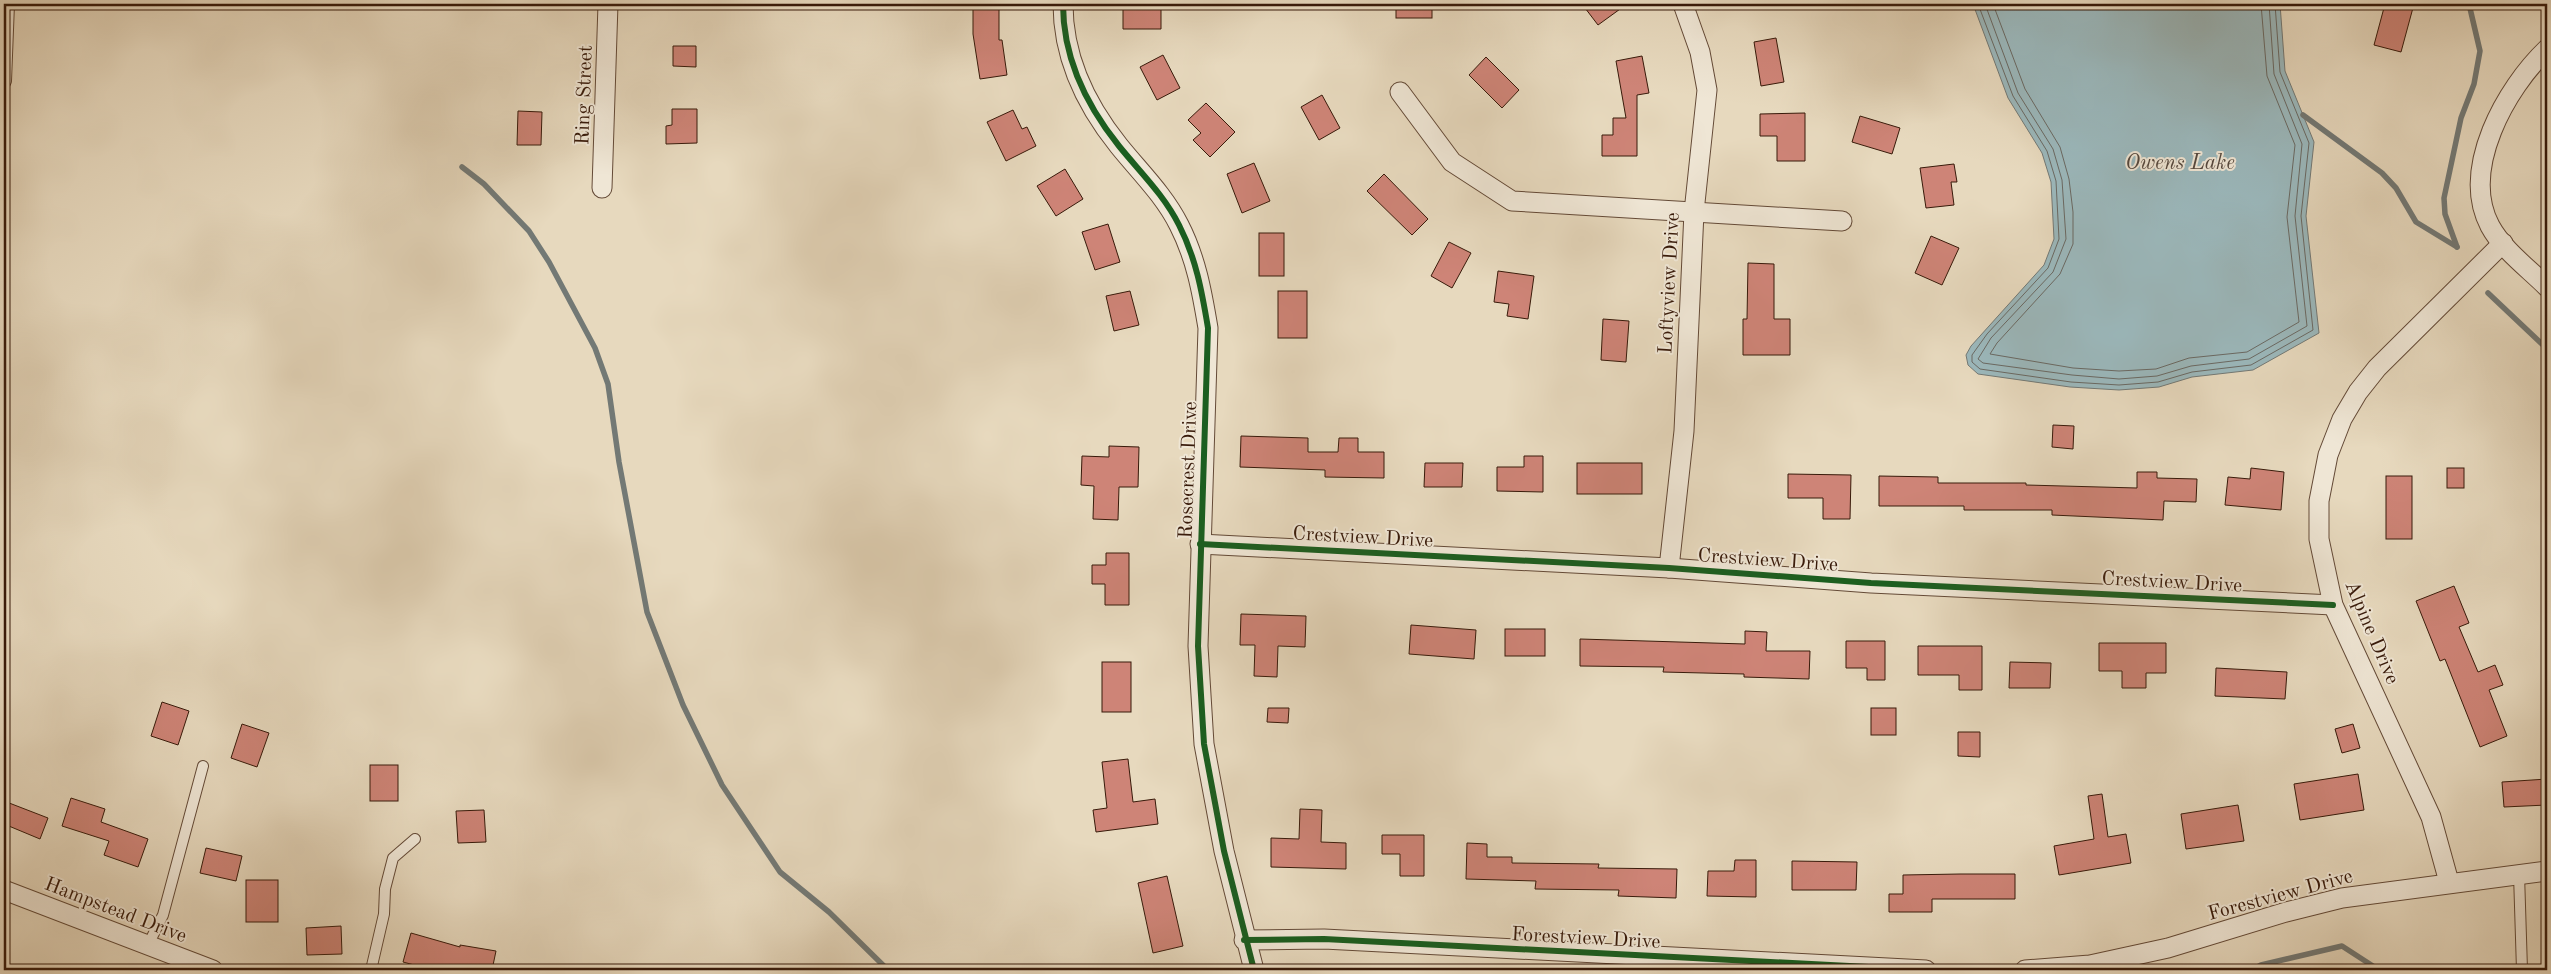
<svg xmlns="http://www.w3.org/2000/svg" width="2551" height="974" font-family="'Old Standard TT',serif">
  <style>
    .water { fill: #9bb8bc; stroke: #737975 }
    .lines { fill: none; stroke-linecap: round; stroke-linejoin: round }
    .shore { stroke: #6a6963; stroke-width: 1 }
    .stream { stroke: #737975; stroke-width: 5.5 }
    .building { fill: #ce8477; stroke: #381a0a }
    .service-casing { stroke: #644a37; stroke-width: 12 }
    .minor-casing { stroke: #644a37; stroke-width: 21 }
    .service { stroke: #efe6d5; stroke-width: 10 }
    .minor { stroke: #efe6d5; stroke-width: 19 }
    .cycleway-casing { stroke: #efe6d5; stroke-width: 9 }
    .cycleway { stroke: #1b5e20; stroke-width: 6 }
    .labels { text-anchor: middle; stroke-width: 4; stroke-linejoin: round; paint-order: stroke }
    .street-label { font-size: 20px; fill: #381a0a; stroke: #efe6d5 }
    .water-label { font-size: 21px; font-style: italic; fill: #56493f; stroke: #efe6d5 }
  </style>
  <rect width="100%" height="100%" fill="#e7d9be"/>
  <filter id="stains"><feTurbulence type="fractalNoise" baseFrequency=".004" numOctaves="4"/><feColorMatrix values="0 0 0 0 .2 0 0 0 0 .09 0 0 0 0 .02 0 0 0 .5 -.17"/></filter>
  <radialGradient id="worn" r=".72"><stop offset=".6" stop-color="#630" stop-opacity="0"/><stop offset="1" stop-color="#630" stop-opacity=".3"/></radialGradient>
  <!-- water -->
  <path class="water" d="M 1973,4 L 2280,4 L 2285,71 L 2314,142 L 2306,216 L 2319,333 L 2253,370 L 2192,377 L 2159,387 L 2119,390 L 2070,387 L 1978,374 L 1968,365 L 1966,355 L 1971,346 L 2044,265 L 2054,239 L 2051,182 L 2042,153 L 2008,98 Z"/>
  <g class="lines">
    <!-- shore -->
    <g class="shore">
      <path d="M 1978,4 L 2013,96 L 2047,151 L 2056,181 L 2059,239 L 2048,268 L 1987,334 L 1972,355 L 1972,362 L 1980,369 L 2071,382 L 2119,385 L 2158,382 L 2192,372 L 2251,365 L 2313,330 L 2301,216 L 2309,143 L 2280,72 L 2275,4"/>
      <path d="M 1985,4 L 2018,93 L 2053,149 L 2062,180 L 2066,239 L 2053,272 L 1991,338 L 1978,359 L 1983,363 L 2072,375 L 2119,379 L 2157,376 L 2191,366 L 2249,359 L 2307,326 L 2295,216 L 2302,144 L 2274,74 L 2269,4"/>
      <path d="M 1993,4 L 2025,89 L 2060,147 L 2069,179 L 2073,212 L 2073,244 L 2060,274 L 1997,343 L 1990,354 L 2073,368 L 2119,371 L 2156,369 L 2189,358 L 2247,352 L 2299,322 L 2287,217 L 2295,145 L 2267,76 L 2261,4"/>
    </g>
    <!-- stream -->
    <g class="stream">
      <path d="M 2303,115 L 2382,173 L 2396,188 L 2416,222 L 2457,247"/>
      <path d="M 462,167 L 484,184 L 529,231 L 549,262 L 595,348 L 608,384 L 619,462 L 647,612 L 683,705 L 722,785 L 780,872 L 829,912 L 888,970"/>
      <path d="M 2457,247 L 2445,214 L 2444,198 L 2461,118 L 2474,84 L 2480,51 L 2469,4"/>
      <path d="M 2488,293 L 2543,345 L 2547,352"/>
      <path d="M 2252,970 L 2261,965 L 2342,946 L 2379,970"/>
    </g>
  </g>
  <!-- building -->
  <g class="building">
    <path d="M 973,4 L 999,4 L 999,40 L 1002,40 L 1007,75 L 980,79 L 973,34 Z"/>
    <path d="M 1123,4 L 1147,4 L 1147,8 L 1161,8 L 1161,29 L 1123,29 Z"/>
    <rect x="1396" y="4" width="36" height="14"/>
    <path d="M 1582,4 L 1627,4 L 1598,25 Z"/>
    <path d="M 2385,4 L 2414,4 L 2401,52 L 2374,45 Z"/>
    <path d="M 1776,38 L 1784,82 L 1761,86 L 1754,42 Z"/>
    <path d="M 673,46 L 696,46 L 696,67 L 673,66 Z"/>
    <path d="M 1163,55 L 1180,88 L 1157,100 L 1140,67 Z"/>
    <path d="M 1642,56 L 1649,93 L 1637,95 L 1637,156 L 1602,156 L 1602,135 L 1613,135 L 1613,118 L 1626,118 L 1616,61 Z"/>
    <path d="M 1486,57 L 1519,90 L 1502,108 L 1469,75 Z"/>
    <path d="M 1322,95 L 1340,128 L 1319,140 L 1301,107 Z"/>
    <path d="M 1206,103 L 1235,132 L 1210,157 L 1193,140 L 1201,133 L 1188,120 Z"/>
    <path d="M 672,109 L 697,109 L 697,143 L 666,144 L 666,126 L 672,125 Z"/>
    <path d="M 1013,110 L 1022,129 L 1027,127 L 1036,146 L 1006,161 L 987,122 Z"/>
    <path d="M 518,111 L 542,112 L 541,145 L 517,145 Z"/>
    <path d="M 1805,113 L 1805,161 L 1777,161 L 1777,136 L 1760,136 L 1760,114 Z"/>
    <path d="M 1860,116 L 1900,128 L 1892,154 L 1852,142 Z"/>
    <path d="M 1254,163 L 1270,201 L 1242,213 L 1227,174 Z"/>
    <path d="M 1954,164 L 1957,182 L 1951,182 L 1954,205 L 1926,208 L 1920,168 Z"/>
    <path d="M 1065,169 L 1083,199 L 1056,216 L 1037,186 Z"/>
    <path d="M 1384,174 L 1428,219 L 1412,235 L 1367,191 Z"/>
    <path d="M 1108,224 L 1120,262 L 1095,270 L 1082,232 Z"/>
    <rect x="1259" y="233" width="25" height="43"/>
    <path d="M 1931,236 L 1959,248 L 1942,285 L 1915,273 Z"/>
    <path d="M 1449,242 L 1471,253 L 1452,288 L 1431,276 Z"/>
    <path d="M 1748,263 L 1774,264 L 1774,319 L 1790,319 L 1790,355 L 1743,355 L 1743,319 L 1747,319 Z"/>
    <path d="M 1498,271 L 1534,276 L 1528,319 L 1507,316 L 1509,304 L 1494,302 Z"/>
    <path d="M 1130,291 L 1139,325 L 1114,331 L 1106,296 Z"/>
    <rect x="1278" y="291" width="29" height="47"/>
    <path d="M 1603,319 L 1629,321 L 1626,362 L 1601,360 Z"/>
    <path d="M 2053,425 L 2074,426 L 2073,449 L 2052,447 Z"/>
    <path d="M 1241,436 L 1308,438 L 1308,452 L 1338,452 L 1339,438 L 1358,438 L 1358,452 L 1384,452 L 1384,478 L 1325,477 L 1325,470 L 1240,467 Z"/>
    <path d="M 1109,446 L 1139,447 L 1138,487 L 1119,487 L 1118,520 L 1093,519 L 1094,486 L 1081,485 L 1082,456 L 1109,457 Z"/>
    <path d="M 1524,456 L 1543,456 L 1543,492 L 1497,491 L 1497,467 L 1524,467 Z"/>
    <path d="M 1425,463 L 1463,463 L 1462,487 L 1424,487 Z"/>
    <rect x="1577" y="463" width="65" height="31"/>
    <path d="M 2251,468 L 2284,472 L 2281,510 L 2225,505 L 2228,477 L 2250,479 Z"/>
    <rect x="2447" y="468" width="17" height="20"/>
    <path d="M 2137,472 L 2157,472 L 2157,478 L 2197,479 L 2196,502 L 2164,501 L 2163,520 L 2052,515 L 2052,510 L 1964,510 L 1964,506 L 1879,506 L 1879,476 L 1938,477 L 1938,483 L 2026,483 L 2026,485 L 2137,488 Z"/>
    <path d="M 1788,474 L 1851,475 L 1850,519 L 1823,519 L 1823,498 L 1788,498 Z"/>
    <rect x="2386" y="476" width="26" height="63"/>
    <path d="M 1106,553 L 1129,553 L 1129,605 L 1105,605 L 1105,584 L 1092,584 L 1092,565 L 1106,565 Z"/>
    <path d="M 2454,586 L 2469,623 L 2459,627 L 2478,672 L 2495,665 L 2503,685 L 2489,690 L 2507,736 L 2480,747 L 2445,659 L 2440,661 L 2416,601 Z"/>
    <path d="M 1241,614 L 1306,616 L 1305,647 L 1278,646 L 1277,677 L 1254,676 L 1255,645 L 1240,645 Z"/>
    <path d="M 1411,625 L 1476,630 L 1474,659 L 1409,654 Z"/>
    <rect x="1505" y="629" width="40" height="27"/>
    <path d="M 1745,631 L 1767,632 L 1766,651 L 1810,651 L 1809,679 L 1744,677 L 1744,674 L 1663,672 L 1664,667 L 1580,666 L 1580,639 L 1745,644 Z"/>
    <path d="M 1846,641 L 1885,641 L 1885,680 L 1867,680 L 1867,668 L 1846,668 Z"/>
    <path d="M 2099,643 L 2166,643 L 2166,673 L 2146,673 L 2146,688 L 2122,688 L 2122,671 L 2099,671 Z"/>
    <path d="M 1918,646 L 1982,646 L 1982,690 L 1959,690 L 1959,675 L 1918,675 Z"/>
    <rect x="1102" y="662" width="29" height="50"/>
    <path d="M 2010,662 L 2051,663 L 2050,688 L 2009,688 Z"/>
    <path d="M 2216,668 L 2287,672 L 2285,699 L 2215,696 Z"/>
    <path d="M 162,702 L 189,711 L 178,745 L 151,736 Z"/>
    <path d="M 1268,708 L 1289,708 L 1288,723 L 1267,722 Z"/>
    <rect x="1871" y="708" width="25" height="27"/>
    <path d="M 242,724 L 269,733 L 257,767 L 231,758 Z"/>
    <path d="M 2353,724 L 2360,748 L 2342,753 L 2335,729 Z"/>
    <path d="M 1958,732 L 1980,732 L 1980,757 L 1958,756 Z"/>
    <path d="M 1128,759 L 1133,802 L 1155,799 L 1158,824 L 1096,832 L 1093,810 L 1107,808 L 1102,762 Z"/>
    <rect x="370" y="765" width="28" height="36"/>
    <path d="M 2358,774 L 2364,810 L 2300,820 L 2294,784 Z"/>
    <path d="M 2547,779 L 2547,805 L 2504,807 L 2502,782 Z"/>
    <path d="M 2102,794 L 2108,837 L 2126,834 L 2131,863 L 2059,875 L 2054,846 L 2094,839 L 2088,796 Z"/>
    <path d="M 71,798 L 105,809 L 101,822 L 148,839 L 138,867 L 104,855 L 109,841 L 62,826 Z"/>
    <path d="M 4,801 L 48,818 L 40,839 L 4,824 Z"/>
    <path d="M 2238,805 L 2244,841 L 2186,849 L 2181,814 Z"/>
    <path d="M 1300,809 L 1322,810 L 1321,842 L 1346,843 L 1346,869 L 1271,867 L 1271,838 L 1299,839 Z"/>
    <path d="M 484,810 L 486,842 L 458,843 L 456,811 Z"/>
    <path d="M 1382,835 L 1424,835 L 1424,876 L 1400,876 L 1400,854 L 1382,854 Z"/>
    <path d="M 1467,843 L 1487,844 L 1487,857 L 1512,857 L 1512,863 L 1599,864 L 1598,868 L 1677,869 L 1676,898 L 1618,896 L 1619,890 L 1535,889 L 1536,881 L 1466,879 Z"/>
    <path d="M 206,848 L 242,856 L 236,881 L 200,873 Z"/>
    <path d="M 1735,860 L 1756,860 L 1756,897 L 1707,896 L 1708,871 L 1734,871 Z"/>
    <path d="M 1792,861 L 1857,862 L 1856,890 L 1792,890 Z"/>
    <path d="M 1960,874 L 2015,874 L 2015,899 L 1932,899 L 1932,912 L 1889,912 L 1889,894 L 1903,894 L 1903,875 Z"/>
    <path d="M 1167,876 L 1183,946 L 1153,953 L 1138,883 Z"/>
    <rect x="246" y="880" width="32" height="42"/>
    <path d="M 341,926 L 342,954 L 307,955 L 306,928 Z"/>
    <path d="M 411,933 L 460,947 L 460,945 L 496,951 L 492,970 L 457,970 L 439,967 L 438,970 L 433,970 L 403,962 Z"/>
  </g>
  <g class="lines">
    <defs>
      <g id="service">
        <path d="M 4,85 L 6,81 L 9,4"/>
        <path d="M 2519,874 L 2522,970"/>
        <path d="M 148,945 L 163,915 L 203,766"/>
        <path d="M 371,970 L 384,914 L 385,889 L 393,858 L 415,839"/>
      </g>
      <g id="minor">
        <path d="M 1063,4 C 1063,58 1086,105 1119,146 C 1140,172 1164,195 1179,225 C 1196,258 1202,292 1208,328 L 1198,646 L 1204,744 L 1224,851 L 1254,970"/>
        <path d="M 2547,49 C 2506,88 2460,169 2490,226 C 2503,250 2528,268 2547,287"/>
        <path d="M 1400,92 L 1452,162 L 1512,201 L 1842,221"/>
        <path d="M 602,188 L 608,4"/>
        <path d="M 1200,544 L 1669,568 L 1871,583 L 2333,605"/>
        <path d="M 1669,568 L 1684,431 L 1694,212 L 1707,90 L 1700,52 L 1683,4"/>
        <path d="M 2449,882 L 2431,817 L 2333,605 L 2319,539 L 2319,501 L 2328,455 L 2342,419 L 2358,392 L 2377,368 L 2503,243"/>
        <path d="M 4,890 L 213,970"/>
        <path d="M 1244,940 L 1324,939 L 1926,970"/>
        <path d="M 2025,970 L 2090,965 L 2168,948 L 2286,912 L 2342,898 L 2547,871"/>
      </g>
    </defs>
    <!-- service casing -->
    <use href="#service" class="service-casing"/>
    <!-- minor casing -->
    <use href="#minor" class="minor-casing"/>
    <!-- service -->
    <use href="#service" class="service"/>
    <!-- minor -->
    <use href="#minor" class="minor"/>
    <defs>
      <g id="cycleway">
        <path d="M 1063,4 C 1063,58 1086,105 1119,146 C 1140,172 1164,195 1179,225 C 1196,258 1202,292 1208,328 L 1198,646 L 1204,744 L 1224,851 L 1254,970"/>
        <path d="M 1200,544 L 1669,568 L 1871,583 L 2333,605"/>
        <path d="M 1244,940 L 1324,939 L 1926,970"/>
      </g>
    </defs>
    <!-- cycleway casing -->
    <use href="#cycleway" class="cycleway-casing"/>
    <!-- cycleway -->
    <use href="#cycleway" class="cycleway"/>
  </g>
  <g class="labels">
    <!-- street labels -->
    <g class="street-label">
      <text transform="translate(583 95) rotate(-88)" y="7">Ring Street</text>
      <text transform="translate(1668 283) rotate(-87)" y="7">Loftyview Drive</text>
      <text transform="translate(1187 470) rotate(-88)" y="7">Rosecrest Drive</text>
      <text transform="translate(1363 536) rotate(3)" y="7">Crestview Drive</text>
      <text transform="translate(1768 559) rotate(4)" y="7">Crestview Drive</text>
      <text transform="translate(2172 581) rotate(3)" y="7">Crestview Drive</text>
      <text transform="translate(2373 632) rotate(67)" y="7">Alpine Drive</text>
      <text transform="translate(2280 894) rotate(-15)" y="7">Forestview Drive</text>
      <text transform="translate(116 909) rotate(21)" y="7">Hampstead Drive</text>
      <text transform="translate(1586 937) rotate(3)" y="7">Forestview Drive</text>
    </g>
    <!-- water labels -->
    <g class="water-label">
      <text x="2180" y="169">Owens Lake</text>
    </g>
  </g>
  <!-- margin -->
  <rect width="2551" height="974" fill="none" stroke="#e7d9be" stroke-width="20"/>
  <rect x="5" y="5" width="2541" height="964" fill="none" stroke="#381a0a" stroke-width="2.5"/>
  <rect x="10" y="10" width="2531" height="954" fill="none" stroke="#381a0a"/>
  <rect width="100%" height="100%" filter="url(#stains)"/>
  <rect width="100%" height="100%" fill="url(#worn)"/>
</svg>
